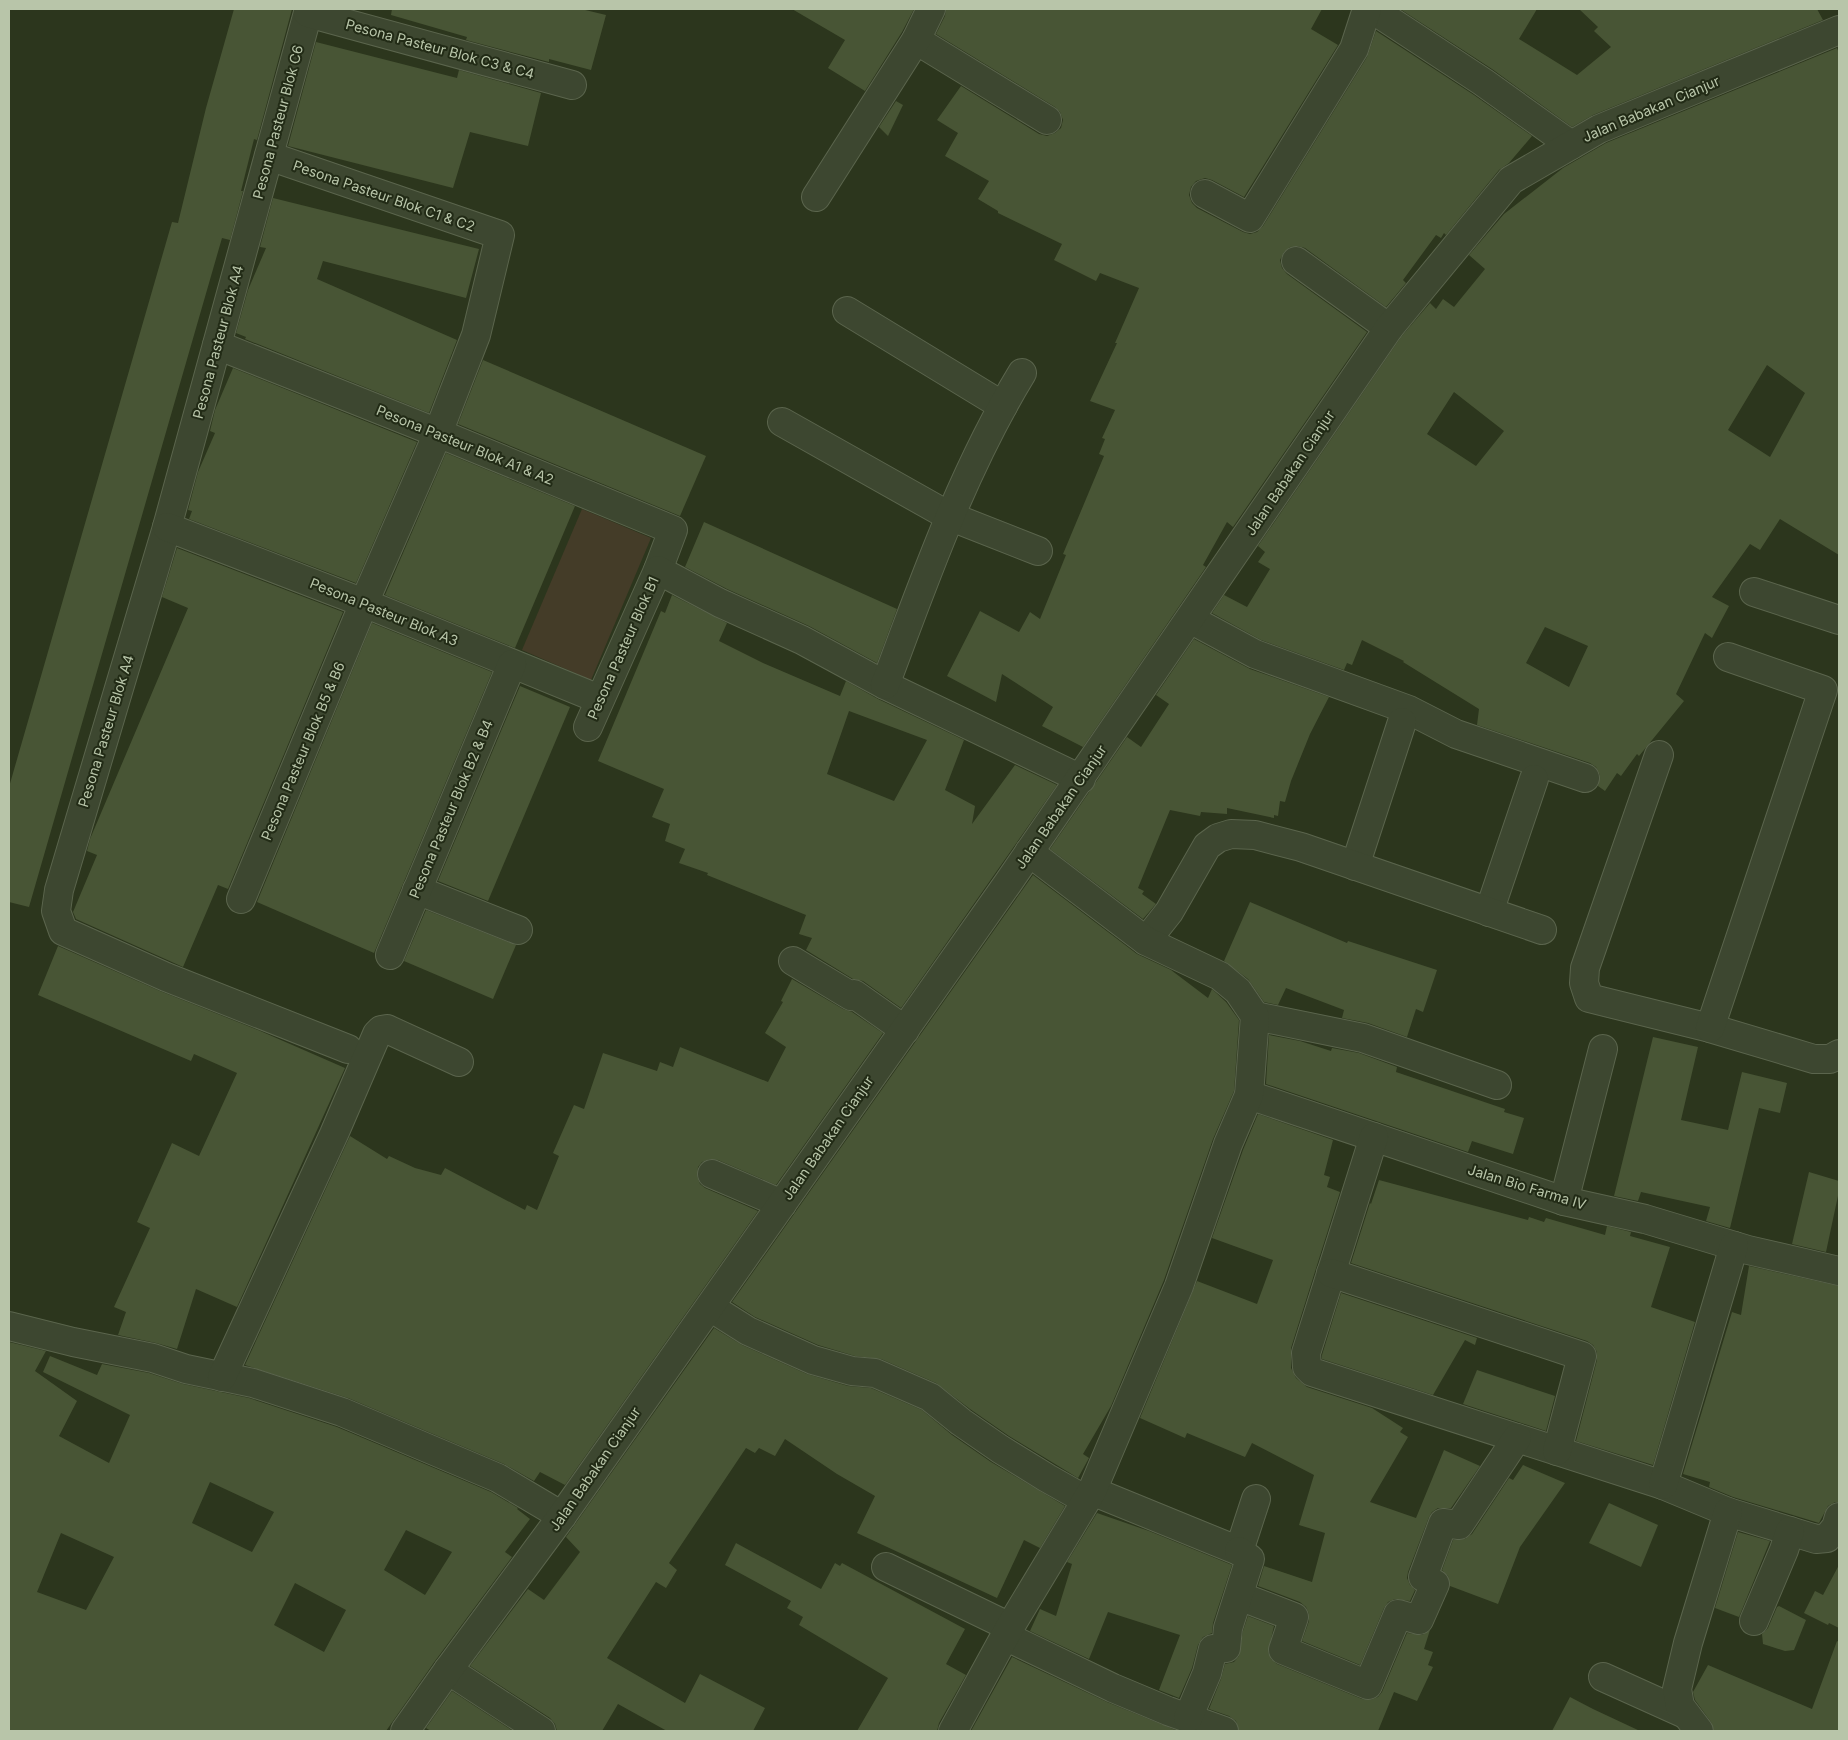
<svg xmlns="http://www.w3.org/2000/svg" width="1848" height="1740" font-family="Inter,sans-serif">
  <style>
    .green { fill: #443c28 }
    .building { fill: #485535; fill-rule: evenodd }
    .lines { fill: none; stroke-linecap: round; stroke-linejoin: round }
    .minor-casing { stroke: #5b654d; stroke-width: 30 }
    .minor { stroke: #3d4730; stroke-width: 28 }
    .labels { text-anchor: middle; stroke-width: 4; stroke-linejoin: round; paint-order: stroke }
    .street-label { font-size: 14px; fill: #b8c5a9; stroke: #222b16 }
  </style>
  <rect width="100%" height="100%" fill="#2c361d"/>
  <!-- green -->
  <path class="green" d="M 582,509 L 651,538 L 591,680 L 522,650 Z"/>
  <!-- building -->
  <g class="building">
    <path d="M 234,9 L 292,9 L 257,140 L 254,139 L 241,191 L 243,191 L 230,240 L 222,238 L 29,907 L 9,902 L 9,787 L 172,222 L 178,223 L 206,108 Z"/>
    <path d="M 392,9 L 581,9 L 606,15 L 591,70 L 549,59 L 549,62 L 466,40 L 467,37 L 391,15 Z"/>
    <path d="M 792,9 L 914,9 L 902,32 L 865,91 L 828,68 L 845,40 Z"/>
    <path d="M 946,9 L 1322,9 L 1311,29 L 1338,45 L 1244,197 L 1212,180 L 1205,178 L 1196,181 L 1191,187 L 1189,195 L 1192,203 L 1197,208 L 1243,232 L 1250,234 L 1257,232 L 1263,226 L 1367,57 L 1376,31 L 1474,95 L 1532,136 L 1509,163 L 1499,170 L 1446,235 L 1444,233 L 1441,238 L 1436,235 L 1403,280 L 1406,283 L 1386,307 L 1305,248 L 1298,246 L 1290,247 L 1284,252 L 1280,260 L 1282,268 L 1287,274 L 1367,332 L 1233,527 L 1227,522 L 1203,565 L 1206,567 L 1083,747 L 1042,726 L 1053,707 L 1002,674 L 996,702 L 947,676 L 980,611 L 1019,632 L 1030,612 L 1040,619 L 1066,555 L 1063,554 L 1104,456 L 1099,454 L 1105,439 L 1102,438 L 1115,410 L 1090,401 L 1117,343 L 1115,343 L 1139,288 L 1100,273 L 1096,281 L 1054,260 L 1062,244 L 998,213 L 998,211 L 978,199 L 989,181 L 945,156 L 958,133 L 937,120 L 961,86 L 1039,134 L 1047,136 L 1055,133 L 1061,128 L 1063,120 L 1060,112 L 1055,107 L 936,34 L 945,16 Z"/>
    <path d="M 1400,9 L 1537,9 L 1519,39 L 1577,75 L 1611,47 L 1594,31 L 1598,27 L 1579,9 L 1817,9 L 1823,20 L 1593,115 L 1572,127 L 1492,69 Z"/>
    <path d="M 316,42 L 457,78 L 459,70 L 541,93 L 528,146 L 470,132 L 453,188 L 288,146 Z"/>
    <path d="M 1837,48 L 1839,53 L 1839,555 L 1780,519 L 1760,550 L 1750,544 L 1712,597 L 1729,606 L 1712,638 L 1705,633 L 1676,694 L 1684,701 L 1639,756 L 1637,754 L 1621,776 L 1617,773 L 1605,791 L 1598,786 L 1600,775 L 1596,767 L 1590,763 L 1477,725 L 1479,709 L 1403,662 L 1404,661 L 1362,640 L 1352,665 L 1347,663 L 1344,670 L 1261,640 L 1212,613 L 1224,595 L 1247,607 L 1270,569 L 1258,562 L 1265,552 L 1258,546 L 1401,337 L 1430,303 L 1436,309 L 1443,299 L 1454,307 L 1485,269 L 1469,255 L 1504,214 L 1563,168 L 1606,143 ZM 1767,365 L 1805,393 L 1770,457 L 1728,430 ZM 1454,392 L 1504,431 L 1476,466 L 1427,434 ZM 1545,627 L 1588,646 L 1569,687 L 1526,663 Z"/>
    <path d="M 896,101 L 903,105 L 888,136 L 879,127 Z"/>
    <path d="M 273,198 L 479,249 L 466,298 L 323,261 L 317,279 L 457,340 L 429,413 L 245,339 L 246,337 L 236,333 L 248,290 L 266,248 L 260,247 Z"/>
    <path d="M 483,360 L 706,456 L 680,516 L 458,424 Z"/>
    <path d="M 233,368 L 417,442 L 356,583 L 189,519 L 192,511 L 188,510 L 198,472 L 215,433 L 210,431 L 215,410 Z"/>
    <path d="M 446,453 L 575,506 L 515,648 L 385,595 Z"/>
    <path d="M 704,522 L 897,609 L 877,663 L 809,626 L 727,589 L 685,567 Z"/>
    <path d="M 177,548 L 343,612 L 228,889 L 218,885 L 183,967 L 76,919 L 73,912 L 97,855 L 87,851 L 90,839 L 188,608 L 162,597 Z"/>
    <path d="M 672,595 L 727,623 L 719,641 L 763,663 L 840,696 L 846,681 L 878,699 L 964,740 L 945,790 L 975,806 L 972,824 L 1015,765 L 1057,785 L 901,1008 L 863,981 L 853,979 L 806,950 L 812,938 L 799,934 L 806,915 L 707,875 L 708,873 L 679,863 L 685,849 L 665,841 L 670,824 L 652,817 L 664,789 L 598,761 L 661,611 L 665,613 ZM 849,711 L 927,740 L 894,801 L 827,774 Z"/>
    <path d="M 372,623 L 492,672 L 374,953 L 257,902 Z"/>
    <path d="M 1194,639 L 1250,669 L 1329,697 L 1310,734 L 1291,781 L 1285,802 L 1280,801 L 1278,816 L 1274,815 L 1274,818 L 1227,808 L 1227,814 L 1201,812 L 1200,816 L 1170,810 L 1138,888 L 1144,891 L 1142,894 L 1156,904 L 1143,919 L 1050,849 L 1127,737 L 1141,747 L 1169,704 L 1156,695 Z"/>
    <path d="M 520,686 L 570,707 L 488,901 L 438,881 Z"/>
    <path d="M 1033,875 L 1137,954 L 1171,970 L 1208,998 L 1212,989 L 1226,1002 L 1239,1020 L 1234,1091 L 1213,1139 L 1164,1280 L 1111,1406 L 1083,1454 L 1089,1458 L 1078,1478 L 1009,1436 L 970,1409 L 936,1383 L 881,1359 L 855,1356 L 818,1345 L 755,1317 L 732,1302 Z"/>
    <path d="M 1250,902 L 1347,943 L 1348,941 L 1437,970 L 1423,1012 L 1416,1009 L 1407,1037 L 1368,1023 L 1342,1018 L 1344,1010 L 1286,988 L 1278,1005 L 1264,1002 L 1248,979 L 1224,961 Z"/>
    <path d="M 426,910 L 516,945 L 493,999 L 404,961 Z"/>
    <path d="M 58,946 L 160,991 L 258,1030 L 345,1068 L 237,1307 L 196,1289 L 177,1349 L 156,1343 L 118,1335 L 126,1312 L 114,1307 L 150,1228 L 137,1222 L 172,1143 L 199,1156 L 237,1073 L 194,1054 L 191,1061 L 38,995 Z"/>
    <path d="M 792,979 L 843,1009 L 852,1012 L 883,1033 L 776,1185 L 718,1160 L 710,1159 L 702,1162 L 698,1167 L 697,1176 L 700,1184 L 705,1188 L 758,1211 L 565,1485 L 540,1472 L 534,1481 L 504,1464 L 348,1398 L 245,1365 L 350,1136 L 387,1159 L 389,1156 L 415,1168 L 441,1175 L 445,1168 L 525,1210 L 527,1205 L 537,1210 L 559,1156 L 553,1153 L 574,1105 L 584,1109 L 603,1053 L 657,1071 L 660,1062 L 673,1067 L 680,1047 L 768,1082 L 786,1047 L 765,1033 L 783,1002 L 781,1001 Z"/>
    <path d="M 1269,1035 L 1300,1041 L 1331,1051 L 1332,1048 L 1359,1053 L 1397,1067 L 1396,1072 L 1505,1109 L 1504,1112 L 1524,1118 L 1513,1154 L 1472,1141 L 1468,1152 L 1266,1084 Z"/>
    <path d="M 1653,1037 L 1698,1047 L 1681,1120 L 1728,1130 L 1742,1072 L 1787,1083 L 1780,1113 L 1759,1108 L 1730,1228 L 1706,1221 L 1710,1207 L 1641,1192 L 1638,1201 L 1614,1196 Z"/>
    <path d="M 1258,1114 L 1333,1140 L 1324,1175 L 1330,1177 L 1327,1187 L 1340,1192 L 1291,1348 L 1291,1368 L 1296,1378 L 1307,1387 L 1372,1408 L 1403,1428 L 1400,1432 L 1408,1437 L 1370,1502 L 1416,1518 L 1444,1450 L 1480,1466 L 1451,1508 L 1438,1508 L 1432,1512 L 1429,1517 L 1408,1572 L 1407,1578 L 1410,1585 L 1415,1590 L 1410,1601 L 1395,1599 L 1388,1602 L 1384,1608 L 1360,1665 L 1302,1641 L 1309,1621 L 1309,1614 L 1306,1607 L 1300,1602 L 1258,1586 L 1264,1566 L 1312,1582 L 1325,1533 L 1299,1525 L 1314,1475 L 1252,1443 L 1245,1457 L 1187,1433 L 1185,1438 L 1140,1418 L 1197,1281 L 1257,1304 L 1273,1260 L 1212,1238 L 1243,1150 Z"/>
    <path d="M 1809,1172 L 1839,1181 L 1839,1191 L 1826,1252 L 1792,1244 Z"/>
    <path d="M 1379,1180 L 1528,1220 L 1529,1217 L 1544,1222 L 1546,1218 L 1605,1235 L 1607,1226 L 1631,1232 L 1630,1236 L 1670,1247 L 1651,1307 L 1695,1322 L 1653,1465 L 1576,1441 L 1597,1360 L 1597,1352 L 1593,1345 L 1587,1341 L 1351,1263 L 1370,1203 L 1371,1204 Z"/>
    <path d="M 1749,1266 L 1839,1286 L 1839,1502 L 1835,1502 L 1828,1506 L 1819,1523 L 1733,1497 L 1709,1487 L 1710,1482 L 1683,1474 L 1732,1312 L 1741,1315 Z"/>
    <path d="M 1341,1293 L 1477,1338 L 1475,1345 L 1465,1340 L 1433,1395 L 1322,1359 L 1322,1355 Z"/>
    <path d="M 714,1328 L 742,1345 L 807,1374 L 848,1386 L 871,1388 L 922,1410 L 952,1435 L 991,1462 L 1065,1506 L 1040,1548 L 1024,1540 L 997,1598 L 857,1533 L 875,1496 L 837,1474 L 785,1439 L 775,1456 L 759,1448 L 755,1453 L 746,1448 L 669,1563 L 677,1570 L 666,1588 L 656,1582 L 607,1658 L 685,1703 L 700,1674 L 765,1708 L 753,1731 L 667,1731 L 618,1704 L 602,1731 L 557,1731 L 555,1724 L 550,1718 L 470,1666 L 528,1589 L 544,1600 L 580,1552 L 566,1537 Z"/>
    <path d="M 9,1342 L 46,1351 L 35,1371 L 77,1401 L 59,1436 L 109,1463 L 130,1415 L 43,1372 L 50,1356 L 97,1375 L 102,1364 L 149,1373 L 183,1384 L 249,1398 L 337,1427 L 491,1492 L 518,1508 L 517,1509 L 530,1519 L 505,1552 L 512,1557 L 435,1661 L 386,1731 L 9,1731 ZM 210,1482 L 274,1512 L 252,1552 L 192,1523 ZM 406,1530 L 452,1552 L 425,1595 L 384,1570 ZM 61,1533 L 114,1557 L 86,1610 L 37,1592 ZM 295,1583 L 346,1610 L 324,1652 L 274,1625 Z"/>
    <path d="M 1477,1370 L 1555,1396 L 1546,1431 L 1463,1404 Z"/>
    <path d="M 1523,1465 L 1565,1483 L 1520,1547 L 1498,1604 L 1450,1586 L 1448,1576 L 1442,1570 L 1453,1540 L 1465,1539 L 1472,1534 L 1509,1478 L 1513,1480 Z"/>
    <path d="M 1609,1503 L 1658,1525 L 1641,1567 L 1589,1543 Z"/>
    <path d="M 1097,1513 L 1149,1531 L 1232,1565 L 1213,1623 L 1212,1633 L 1203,1637 L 1198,1645 L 1192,1668 L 1179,1698 L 1159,1690 L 1180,1635 L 1108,1612 L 1089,1659 L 1030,1631 L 1040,1609 L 1056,1616 L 1072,1564 L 1067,1562 Z"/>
    <path d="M 1738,1532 L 1770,1541 L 1739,1617 L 1715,1608 Z"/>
    <path d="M 736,1543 L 821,1589 L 835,1563 L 840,1566 L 842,1563 L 965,1629 L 946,1664 L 966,1675 L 939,1723 L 937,1731 L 857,1731 L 888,1678 L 799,1625 L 803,1617 L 787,1608 L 791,1601 L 725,1565 Z"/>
    <path d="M 1839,1565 L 1839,1628 L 1829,1623 L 1828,1625 L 1804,1613 L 1815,1591 L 1823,1595 Z"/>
    <path d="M 1779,1606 L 1806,1620 L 1794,1650 L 1785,1651 L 1763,1644 L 1762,1634 L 1768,1628 L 1777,1607 Z"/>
    <path d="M 1248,1616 L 1274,1626 L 1268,1652 L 1271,1659 L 1277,1664 L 1362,1699 L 1370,1700 L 1378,1697 L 1382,1692 L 1407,1633 L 1422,1635 L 1430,1630 L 1424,1649 L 1433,1652 L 1428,1665 L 1433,1667 L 1417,1701 L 1394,1692 L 1378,1731 L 1239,1731 L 1236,1721 L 1229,1716 L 1209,1709 L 1221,1679 L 1225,1664 L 1234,1662 L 1239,1656 L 1243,1631 Z"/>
    <path d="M 1837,1641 L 1839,1642 L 1839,1731 L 1714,1731 L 1711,1722 L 1695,1700 L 1693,1692 L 1708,1665 L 1812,1709 Z"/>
    <path d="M 1012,1657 L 1107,1702 L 1178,1731 L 971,1731 Z"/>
    <path d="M 452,1691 L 513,1731 L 431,1731 L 426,1728 Z"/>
    <path d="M 1570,1697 L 1593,1709 L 1640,1731 L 1552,1731 Z"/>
  </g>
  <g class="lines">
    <defs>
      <g id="minor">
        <path d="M 309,9 L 167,527 L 59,890 L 56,911 L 63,931 L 166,977 L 348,1049"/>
        <path d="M 1372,9 L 1483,82 L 1571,145"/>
        <path d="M 308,13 L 572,85"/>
        <path d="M 916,40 L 1047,120"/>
        <path d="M 1205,194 L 1250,218 L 1354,49 L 1367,9"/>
        <path d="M 816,197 L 916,40 L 931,9"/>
        <path d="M 1296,261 L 1389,328"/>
        <path d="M 847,311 L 1003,406"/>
        <path d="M 217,345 L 438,433 L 673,530 L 658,570 L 588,727"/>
        <path d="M 782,422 L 949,516 L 1038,551"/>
        <path d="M 167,527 L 364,603 L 599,699"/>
        <path d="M 658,570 L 720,603 L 802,640 L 885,685 L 1081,779"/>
        <path d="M 1754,592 L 1839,620"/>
        <path d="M 1190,619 L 1255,654 L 1409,710 L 1456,734 L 1585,778"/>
        <path d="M 885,685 C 925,578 963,470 1022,373"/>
        <path d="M 1659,755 L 1585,968 L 1584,983 L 1589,998 L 1710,1028 L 1814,1059 L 1830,1059 L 1839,1054"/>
        <path d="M 1355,866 L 1402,722"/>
        <path d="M 417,890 L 518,930"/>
        <path d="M 241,899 L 364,603 L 438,433 L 476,335 L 500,235 L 269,156"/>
        <path d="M 1489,912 L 1534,779"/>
        <path d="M 1146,941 L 1169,912 L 1207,846 L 1218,838 L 1231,834 L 1255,835 L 1301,847 L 1542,930"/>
        <path d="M 390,955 L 512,664"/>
        <path d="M 793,961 L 851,996 L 854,994 L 905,1030"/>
        <path d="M 1255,1016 L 1363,1038 L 1497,1085"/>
        <path d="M 1710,1028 L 1823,690 L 1728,657"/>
        <path d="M 1249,1095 L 1564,1201 L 1645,1219 L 1748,1250 L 1839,1271"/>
        <path d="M 1374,1137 L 1306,1353 L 1307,1367 L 1312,1372 L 1663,1485 L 1728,1512 L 1816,1539 L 1827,1538 L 1836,1527 L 1839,1517"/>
        <path d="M 712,1174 L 782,1204"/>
        <path d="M 1564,1201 L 1603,1049"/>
        <path d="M 1331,1273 L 1582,1356 L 1557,1451"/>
        <path d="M 710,1307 L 748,1331 L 813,1360 L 852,1371 L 875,1373 L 930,1397 L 961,1422 L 1000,1449 L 1047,1478 L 1086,1500"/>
        <path d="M 9,1326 L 73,1342 L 153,1358 L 186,1369 L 253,1383 L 342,1412 L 498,1478 L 562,1516"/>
        <path d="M 222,1377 L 334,1134 L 377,1034 L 381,1030 L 387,1029 L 459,1062"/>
        <path d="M 1663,1485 L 1734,1246"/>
        <path d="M 1092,1491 L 1239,1551 L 1256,1499"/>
        <path d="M 886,1567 L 1010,1627"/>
        <path d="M 1239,1596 L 1294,1617 L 1283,1650 L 1368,1685 L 1398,1614 L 1419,1620 L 1435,1584 L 1423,1577 L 1443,1523 L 1459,1525 L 1517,1438"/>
        <path d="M 1754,1621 L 1784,1550 L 1790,1531"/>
        <path d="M 1005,1636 L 1113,1688 L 1168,1711 L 1224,1731"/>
        <path d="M 448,1670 L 541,1731"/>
        <path d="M 1603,1677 L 1685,1714"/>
        <path d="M 1188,1718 L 1207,1673 L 1213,1649 L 1226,1648 L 1228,1628 L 1250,1559 L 1239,1551"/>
        <path d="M 405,1731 L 448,1670 L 562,1516 L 1008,883 L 1389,328 L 1511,180 L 1599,129 L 1839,30"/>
        <path d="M 953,1731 L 1010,1627 L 1092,1491 L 1179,1286 L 1228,1144 L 1249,1095 L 1255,1016 L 1238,991 L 1220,976 L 1146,941 L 1029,852"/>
        <path d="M 1699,1731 L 1680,1706 L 1677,1689 L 1688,1643 L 1728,1512"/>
      </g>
    </defs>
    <!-- minor casing -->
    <use href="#minor" class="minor-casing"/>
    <!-- minor -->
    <use href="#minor" class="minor"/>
  </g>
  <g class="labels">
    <!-- street labels -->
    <g class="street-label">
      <text transform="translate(440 49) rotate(15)" y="5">Pesona Pasteur Blok C3 &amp; C4</text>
      <text transform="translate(1651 109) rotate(-23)" y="5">Jalan Babakan Cianjur</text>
      <text transform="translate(278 122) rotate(-75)" y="5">Pesona Pasteur Blok C6</text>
      <text transform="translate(384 196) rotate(19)" y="5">Pesona Pasteur Blok C1 &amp; C2</text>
      <text transform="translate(218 342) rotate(-75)" y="5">Pesona Pasteur Blok A4</text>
      <text transform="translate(465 445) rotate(22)" y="5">Pesona Pasteur Blok A1 &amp; A2</text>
      <text transform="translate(1290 473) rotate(-56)" y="5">Jalan Babakan Cianjur</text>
      <text transform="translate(384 612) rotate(22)" y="5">Pesona Pasteur Blok A3</text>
      <text transform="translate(623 648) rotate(-66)" y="5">Pesona Pasteur Blok B1</text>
      <text transform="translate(106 731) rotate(-73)" y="5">Pesona Pasteur Blok A4</text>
      <text transform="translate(303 751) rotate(-67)" y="5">Pesona Pasteur Blok B5 &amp; B6</text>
      <text transform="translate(1061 807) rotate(-55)" y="5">Jalan Babakan Cianjur</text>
      <text transform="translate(451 809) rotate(-67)" y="5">Pesona Pasteur Blok B2 &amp; B4</text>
      <text transform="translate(828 1138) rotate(-55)" y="5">Jalan Babakan Cianjur</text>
      <text transform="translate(1527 1187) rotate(17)" y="5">Jalan Bio Farma IV</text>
      <text transform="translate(595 1469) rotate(-55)" y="5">Jalan Babakan Cianjur</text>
    </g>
  </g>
  <!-- border -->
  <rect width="1848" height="1740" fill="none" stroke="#b8c5a9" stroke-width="20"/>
</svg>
